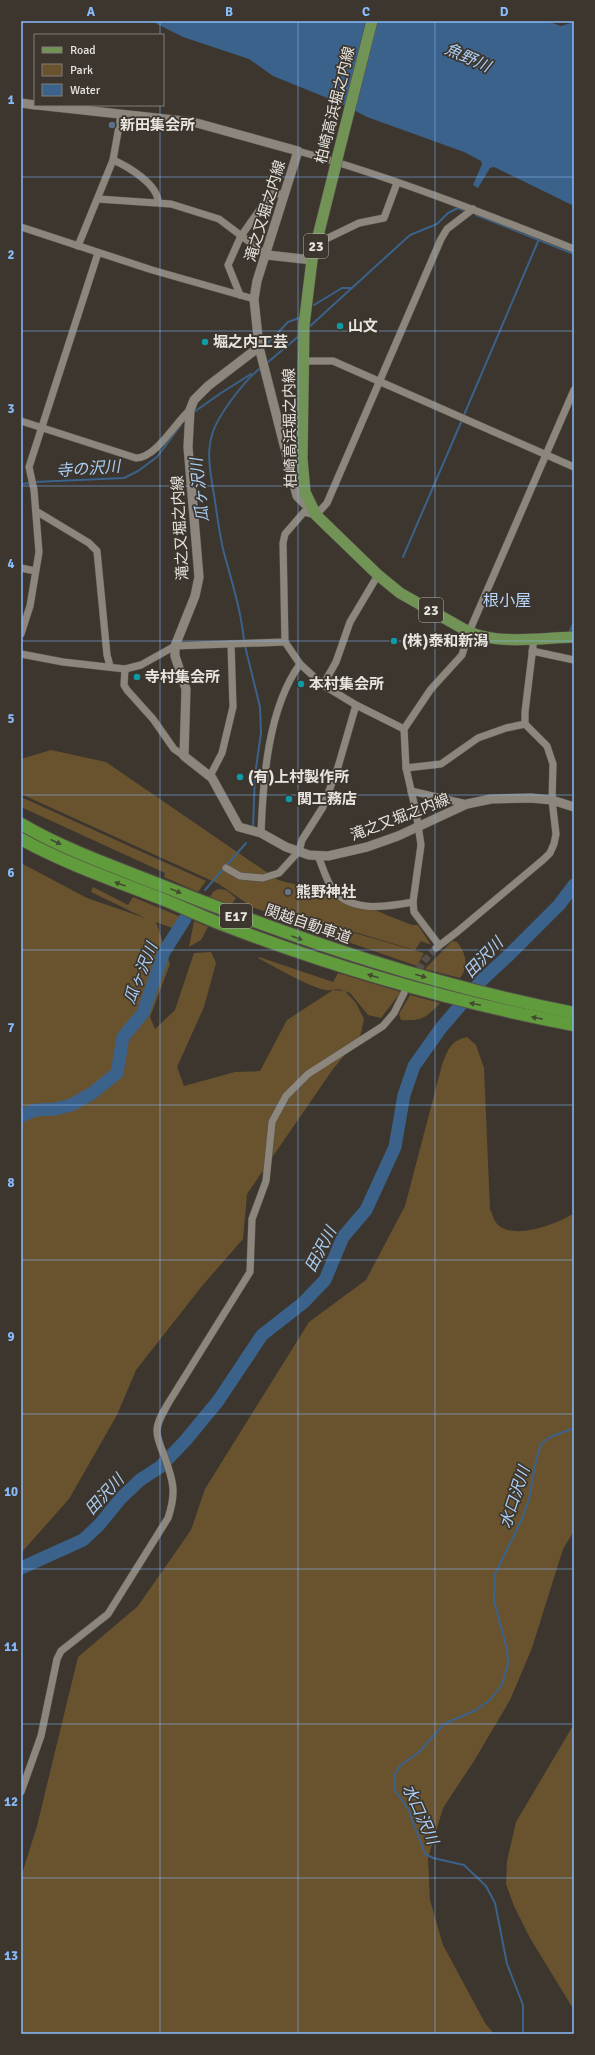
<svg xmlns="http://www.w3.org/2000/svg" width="595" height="2055" font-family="Signika,'Noto Sans JP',sans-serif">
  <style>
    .green { fill: #69532f }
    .water { fill: #3a628b }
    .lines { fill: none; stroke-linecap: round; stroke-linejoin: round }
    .stream { stroke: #3a628b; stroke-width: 2 }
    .river { stroke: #3a628b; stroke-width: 13 }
    .street-tunnel { stroke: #565049; stroke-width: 7; stroke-dasharray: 7 3.5; stroke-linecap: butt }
    .street-casing { stroke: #56524b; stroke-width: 8 }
    .secondary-casing { stroke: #56524b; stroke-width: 10 }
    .primary-casing { stroke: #56524b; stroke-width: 12 }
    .highway-casing { stroke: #56524b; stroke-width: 14 }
    .street { stroke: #8c867d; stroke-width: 7 }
    .secondary { stroke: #8c867d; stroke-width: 9 }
    .primary { stroke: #729356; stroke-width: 11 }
    .highway { stroke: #619c3c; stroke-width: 12 }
    .primary-bridge-casing { stroke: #56524b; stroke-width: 12; stroke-linecap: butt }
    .primary-bridge { stroke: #729356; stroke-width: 11 }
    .oneway { fill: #434a31 }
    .grid { fill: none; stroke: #88bbfc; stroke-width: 1; stroke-opacity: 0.55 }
    .service-dot { fill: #5c6f8a; stroke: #3c362e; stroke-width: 1.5 }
    .culture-dot { fill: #0f9aa8; stroke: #3c362e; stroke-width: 1.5 }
    .worship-dot { fill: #6b7280; stroke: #3c362e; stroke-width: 1.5 }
    .labels { text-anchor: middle; stroke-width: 3.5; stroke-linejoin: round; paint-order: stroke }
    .shield { fill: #3c362e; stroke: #b4b0ab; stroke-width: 1 }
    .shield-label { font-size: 14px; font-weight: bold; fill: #e8e5e0 }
    .street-label { font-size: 15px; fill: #e8e5e0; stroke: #3c362e }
    .poi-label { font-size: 15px; font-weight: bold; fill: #e8e5e0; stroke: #3c362e; text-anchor: start }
    .water-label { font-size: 16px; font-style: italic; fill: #abcff6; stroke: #3c362e }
    .neighbourhood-label { font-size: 16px; fill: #b9d6fb; stroke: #3c362e }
    .neatline { fill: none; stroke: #88bbfc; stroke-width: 1.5 }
    .grid-label { font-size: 13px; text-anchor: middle; font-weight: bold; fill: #88bbfc }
  </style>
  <rect width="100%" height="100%" fill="#3c362e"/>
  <!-- green -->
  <g class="green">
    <path d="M 51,750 L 106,762 L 278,880 L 347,898 L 389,916 L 412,925 L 418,925 L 431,945 L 421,941 L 415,950 L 354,932 L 344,940 L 252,907 L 219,884 L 21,794 L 21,759 Z"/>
    <path d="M 21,797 L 206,881 L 198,892 L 164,877 L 165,873 L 21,807 Z"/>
    <path d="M 21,863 L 87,898 L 145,918 L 91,892 L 93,887 L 128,905 L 133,897 L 181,917 L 175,929 L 156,922 L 170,964 L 150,1017 L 155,1029 L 175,1010 L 194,953 L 211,952 L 216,963 L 204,1007 L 177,1067 L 184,1086 L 235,1072 L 260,1071 L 287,1020 L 333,990 L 344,991 C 337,987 333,991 326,990 C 311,988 273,966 258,958 L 259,957 L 333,982 L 338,973 L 401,992 L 381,1018 L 368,1015 L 350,993 L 345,991 L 356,1003 L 364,1019 L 360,1037 L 333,1069 L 247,1194 L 243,1239 L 202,1286 L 136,1370 L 117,1415 L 69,1499 L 21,1553 Z"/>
    <path d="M 218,889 L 226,890 L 236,898 L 231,905 L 210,897 L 213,892 Z"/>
    <path d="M 194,921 L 208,927 L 201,940 L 189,947 Z"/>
    <path d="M 354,933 L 424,953 L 417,966 L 348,942 Z"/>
    <path d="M 452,941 L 457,942 C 466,953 469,966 460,978 L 425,969 Z"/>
    <path d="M 410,995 L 440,1003 C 426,1018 422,1021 401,1020 L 399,1014 Z"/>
    <path d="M 467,1037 L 476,1045 L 484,1068 L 490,1209 C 492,1213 493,1218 495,1221 C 508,1243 558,1224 574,1213 L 574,1531 L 563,1549 L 532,1648 L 510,1700 L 474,1761 L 443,1808 L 428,1858 L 430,1900 L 443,1945 L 485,2023 L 494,2034 L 21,2034 L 21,1877 L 37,1826 L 78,1657 L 138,1606 L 191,1530 L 205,1489 L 309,1322 L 366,1280 L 405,1206 L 442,1065 C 448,1050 450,1041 467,1037 Z"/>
    <path d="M 574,1724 L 574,2010 L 530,1938 L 514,1906 L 506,1884 L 507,1861 L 516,1822 Z"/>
  </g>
  <!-- water -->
  <path class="water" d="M 151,21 L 547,21 L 561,26 L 574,22 L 574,206 L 494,167 L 490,168 L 478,188 L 473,185 L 482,164 L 481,161 L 464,152 L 367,117 L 342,104 L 273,76 L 249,59 L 183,37 Z"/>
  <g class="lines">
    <!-- stream -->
    <g class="stream">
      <path d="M 476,215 L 574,254"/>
      <path d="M 314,305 L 342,288 L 352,288"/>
      <path d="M 308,328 L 410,235 L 437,224 L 448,213 L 458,208 L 463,210"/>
      <path d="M 266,345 L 288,322 L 299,318"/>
      <path d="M 267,363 L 300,335"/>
      <path d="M 194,412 L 221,393 L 251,374"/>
      <path d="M 464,415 L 539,239"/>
      <path d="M 34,482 L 124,478 L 138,471 L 157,457 L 181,425"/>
      <path d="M 21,484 L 30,483"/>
      <path d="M 403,557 L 462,420"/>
      <path d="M 570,631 L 574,622"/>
      <path d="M 244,641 C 241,609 231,580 223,549 C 219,532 217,513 214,495 C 211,476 206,454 212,435 C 217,416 246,378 262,367"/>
      <path d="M 245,646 L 260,707 L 261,733 L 255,775 L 253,828"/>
      <path d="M 205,890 L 246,843"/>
      <path d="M 523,2034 L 523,2005 L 507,1964 L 495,1903 L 486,1886 L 464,1865 L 433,1858 L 425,1854 L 408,1809 L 394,1789 L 395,1774 L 400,1766 L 419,1752 L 444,1724 L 476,1710 L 490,1700 L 502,1685 L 508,1664 L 507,1649 L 494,1601 L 495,1574 L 522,1519 L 529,1499 L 536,1460 L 541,1444 L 550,1437 L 574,1428"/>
    </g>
    <!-- river -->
    <g class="river">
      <path d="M 21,1116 L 35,1110 L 55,1109 L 71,1105 L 91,1094 L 117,1073 L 123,1037 L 143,1013 L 164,952 L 185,919"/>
      <path d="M 21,1568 L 83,1540 L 99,1525 L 121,1498 L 140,1480 L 160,1467 L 185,1441 L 218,1401 L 262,1335 L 303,1303 L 325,1280 L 343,1237 L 366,1210 L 395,1147 L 404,1095 L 414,1066 L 441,1028 L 482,980 L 510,954 L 559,905 L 574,885"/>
    </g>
    <!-- street-tunnel -->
    <path class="street-tunnel" d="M 407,988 L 425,960 L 436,948"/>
    <defs>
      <g id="street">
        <path d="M 298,151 C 392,177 483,213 574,249"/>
        <path d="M 113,160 C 127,166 158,184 158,202"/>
        <path d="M 98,199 L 171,204 L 219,219 L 267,255"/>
        <path d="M 21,227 L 152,270 L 254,299"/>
        <path d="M 318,239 L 328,238 L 359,223 L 384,218 L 397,183"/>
        <path d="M 78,246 L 113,160 L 121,115"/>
        <path d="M 240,295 L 228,265 L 241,236 L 271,194 L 285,194"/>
        <path d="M 303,361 L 333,361 L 574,467"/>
        <path d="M 21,421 L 136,458 C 156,458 175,423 190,410"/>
        <path d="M 36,511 L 89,543 L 97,551 L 107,655 L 110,666"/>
        <path d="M 21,568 L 35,571"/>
        <path d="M 21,634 L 30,606 L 39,552 L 34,490 L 29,467 L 98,253"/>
        <path d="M 532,651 L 574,660"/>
        <path d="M 21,654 L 63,662 L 125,669 L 141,665 L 175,646 L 285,642"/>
        <path d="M 125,669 L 124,685 L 127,690 L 153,719 L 174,749 L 184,756"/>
        <path d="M 323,685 L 336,662 L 350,622 L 378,575"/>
        <path d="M 404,729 L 356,705 L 323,685 L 300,664 L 285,642 L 283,543 L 285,534 L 304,512 L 316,515 L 327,503 L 441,239 L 447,229 L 473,209"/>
        <path d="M 406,768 L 441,764 L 478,738 L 506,728 L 525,724"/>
        <path d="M 210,776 L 222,753 L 233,707 L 231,644"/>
        <path d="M 411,791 L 467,804"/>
        <path d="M 261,833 C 263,780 268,708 300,664"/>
        <path d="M 318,856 C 322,865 325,876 330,885 C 347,914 386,907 413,902"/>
        <path d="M 226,868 L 240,876 L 263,878 L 279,873 L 299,851 L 302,840 L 323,807 L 338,767 L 356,705"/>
        <path d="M 439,945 L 414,912 L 413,902 L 421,845 L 416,812 L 406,768 L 404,729 L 431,689 L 462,655 L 469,632 L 574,390"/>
        <path d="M 436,948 L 457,932 L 544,859 L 550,853 L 554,844 L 556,834 L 552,800 L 553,764 L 547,746 L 525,724 L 525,712 L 534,638"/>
        <path d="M 21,1792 L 41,1736 L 57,1659 L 61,1651 L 108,1614 L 168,1518 C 177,1492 173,1480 164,1455 C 161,1448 157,1438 157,1431 C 157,1421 164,1411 169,1402 L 250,1272 L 252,1219 L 266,1181 L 272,1122 L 286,1096 L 308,1074 L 383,1026 L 394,1013 L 404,993"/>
      </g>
      <g id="secondary">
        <path d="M 21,103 L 35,105"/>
        <path d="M 37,105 L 193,122 L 298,151 L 257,281 L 254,299 L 259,347 L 297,496 L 312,511"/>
        <path d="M 267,255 L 312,260"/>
        <path d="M 259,347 L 208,386 L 194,400 L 190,410 L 188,447 L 199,577 L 195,596 L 175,646 L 175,656 L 186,689 L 184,756 L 212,778 L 239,827 L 261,833 L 286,847 L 309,855 L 328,856 L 367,847 L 398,836 L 467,804 L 491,799 L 531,798 L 552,800 L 574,807"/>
      </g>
      <g id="primary">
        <path d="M 338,155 L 372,21"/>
        <path d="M 335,168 L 312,260 L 304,325 L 302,459 L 305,492 L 316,515 L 378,575 L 400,593 L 469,632 C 501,645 540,638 574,637"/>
      </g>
      <g id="highway">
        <path d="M 21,824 C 67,851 118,868 168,888 C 302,941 432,985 574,1013"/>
        <path d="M 21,839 C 66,864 114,880 162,899 C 182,907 201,916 221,924 C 335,968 454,1002 574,1025"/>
      </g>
    </defs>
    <!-- street casing -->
    <use href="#street" class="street-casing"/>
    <!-- secondary casing -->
    <use href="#secondary" class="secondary-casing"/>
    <!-- primary casing -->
    <use href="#primary" class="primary-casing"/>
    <!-- highway casing -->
    <use href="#highway" class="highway-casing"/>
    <!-- street -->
    <use href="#street" class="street"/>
    <!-- secondary -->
    <use href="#secondary" class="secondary"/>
    <!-- primary -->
    <use href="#primary" class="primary"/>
    <!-- highway -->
    <use href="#highway" class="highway"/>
    <defs>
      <path id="primary-bridge" d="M 335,168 L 338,155"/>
    </defs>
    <!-- primary-bridge casing -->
    <use href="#primary-bridge" class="primary-bridge-casing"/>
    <!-- primary-bridge -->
    <use href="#primary-bridge" class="primary-bridge"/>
  </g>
  <!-- one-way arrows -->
  <defs><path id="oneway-solid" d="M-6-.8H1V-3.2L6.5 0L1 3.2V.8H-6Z"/></defs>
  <g class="oneway">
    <use href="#oneway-solid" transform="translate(56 842) rotate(25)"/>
    <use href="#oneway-solid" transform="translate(120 884) rotate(-160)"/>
    <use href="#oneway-solid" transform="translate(176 891) rotate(22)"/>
    <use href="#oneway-solid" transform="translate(297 938) rotate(20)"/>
    <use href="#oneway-solid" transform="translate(373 976) rotate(-162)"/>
    <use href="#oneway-solid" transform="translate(421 976) rotate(16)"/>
    <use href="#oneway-solid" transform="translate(475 1004) rotate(-168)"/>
    <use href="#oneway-solid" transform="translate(537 1018) rotate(-168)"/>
  </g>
  <!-- grid -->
  <path class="grid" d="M 160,21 L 160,35M 298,21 L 298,2034M 435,21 L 435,2034M 160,105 L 160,2034M 21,177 L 574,177M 21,331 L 574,331M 21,486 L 574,486M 21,641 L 574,641M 21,795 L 574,795M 21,950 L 574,950M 21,1105 L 574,1105M 21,1260 L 574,1260M 21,1414 L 574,1414M 21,1569 L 574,1569M 21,1724 L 574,1724M 21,1878 L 574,1878"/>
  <!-- markers -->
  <circle class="service-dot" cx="112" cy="125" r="4"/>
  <g class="culture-dot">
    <circle cx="340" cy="326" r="4"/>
    <circle cx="205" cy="342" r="4"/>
    <circle cx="394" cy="641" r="4"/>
    <circle cx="137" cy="677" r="4"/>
    <circle cx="301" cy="684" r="4"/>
    <circle cx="240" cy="777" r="4"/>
    <circle cx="289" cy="799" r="4"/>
  </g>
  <circle class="worship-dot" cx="288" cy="892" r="4"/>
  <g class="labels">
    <!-- shield labels -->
    <g class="shield">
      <rect x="304" y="234" width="24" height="24" rx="3"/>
      <rect x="419" y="598" width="24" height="24" rx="3"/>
      <rect x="220" y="904" width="32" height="24" rx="3"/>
    </g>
    <g class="shield-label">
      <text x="316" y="251">23</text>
      <text x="431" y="615">23</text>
      <text x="236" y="921">E17</text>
    </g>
    <!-- street labels -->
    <g class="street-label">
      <text transform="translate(335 105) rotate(-76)" y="5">柏崎高浜堀之内線</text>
      <text transform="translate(265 211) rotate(-73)" y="5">滝之又堀之内線</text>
      <text transform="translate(290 428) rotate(-91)" y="5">柏崎高浜堀之内線</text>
      <text transform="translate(180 528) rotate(-93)" y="5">滝之又堀之内線</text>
      <text transform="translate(400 817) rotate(-21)" y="5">滝之又堀之内線</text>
      <text transform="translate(308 924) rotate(19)" y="5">関越自動車道</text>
    </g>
    <!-- poi labels -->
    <g class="poi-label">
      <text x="120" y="130">新田集会所</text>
      <text x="348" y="331">山文</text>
      <text x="213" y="347">堀之内工芸</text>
      <text x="402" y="646">(株)泰和新潟</text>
      <text x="145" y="682">寺村集会所</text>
      <text x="309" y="689">本村集会所</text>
      <text x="248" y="782">(有)上村製作所</text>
      <text x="297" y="804">関工務店</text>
      <text x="296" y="897">熊野神社</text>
    </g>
    <!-- water labels -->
    <g class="water-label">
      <text transform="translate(468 57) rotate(24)" y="6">魚野川</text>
      <text transform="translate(88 468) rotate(-4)" y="6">寺の沢川</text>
      <text transform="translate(199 490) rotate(-96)" y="6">瓜ヶ沢川</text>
      <text transform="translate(483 957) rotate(-46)" y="6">田沢川</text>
      <text transform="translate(140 973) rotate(-68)" y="6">瓜ヶ沢川</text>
      <text transform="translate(320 1249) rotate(-62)" y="6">田沢川</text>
      <text transform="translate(104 1494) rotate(-47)" y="6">田沢川</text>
      <text transform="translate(514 1497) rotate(-72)" y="6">水口沢川</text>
      <text transform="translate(421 1814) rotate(66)" y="6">水口沢川</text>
    </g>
    <!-- neighbourhood labels -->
    <g class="neighbourhood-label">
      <text x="507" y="606">根小屋</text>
    </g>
  </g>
  <!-- border -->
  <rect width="595" height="2055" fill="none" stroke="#3c362e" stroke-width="44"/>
  <!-- legend -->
  <rect x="34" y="34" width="130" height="72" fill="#3c362e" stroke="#817c75"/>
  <rect x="42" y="47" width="20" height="6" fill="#729356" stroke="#817c75"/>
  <text x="70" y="54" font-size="12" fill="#e8e5e0">Road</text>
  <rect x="42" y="64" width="20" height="12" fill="#69532f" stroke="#817c75"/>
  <text x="70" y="74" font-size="12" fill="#e8e5e0">Park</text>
  <rect x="42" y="84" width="20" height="12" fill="#3a628b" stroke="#817c75"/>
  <text x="70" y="94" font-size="12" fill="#e8e5e0">Water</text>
  <rect x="22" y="22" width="551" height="2011" class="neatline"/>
  <g class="grid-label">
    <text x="91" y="16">A</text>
    <text x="229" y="16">B</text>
    <text x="366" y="16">C</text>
    <text x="504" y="16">D</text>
    <text x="11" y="104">1</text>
    <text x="11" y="259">2</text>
    <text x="11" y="413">3</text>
    <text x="11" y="568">4</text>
    <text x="11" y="723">5</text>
    <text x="11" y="877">6</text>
    <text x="11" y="1032">7</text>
    <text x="11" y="1187">8</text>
    <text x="11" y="1341">9</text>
    <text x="11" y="1496">10</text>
    <text x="11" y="1651">11</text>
    <text x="11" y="1806">12</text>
    <text x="11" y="1960">13</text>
  </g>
</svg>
